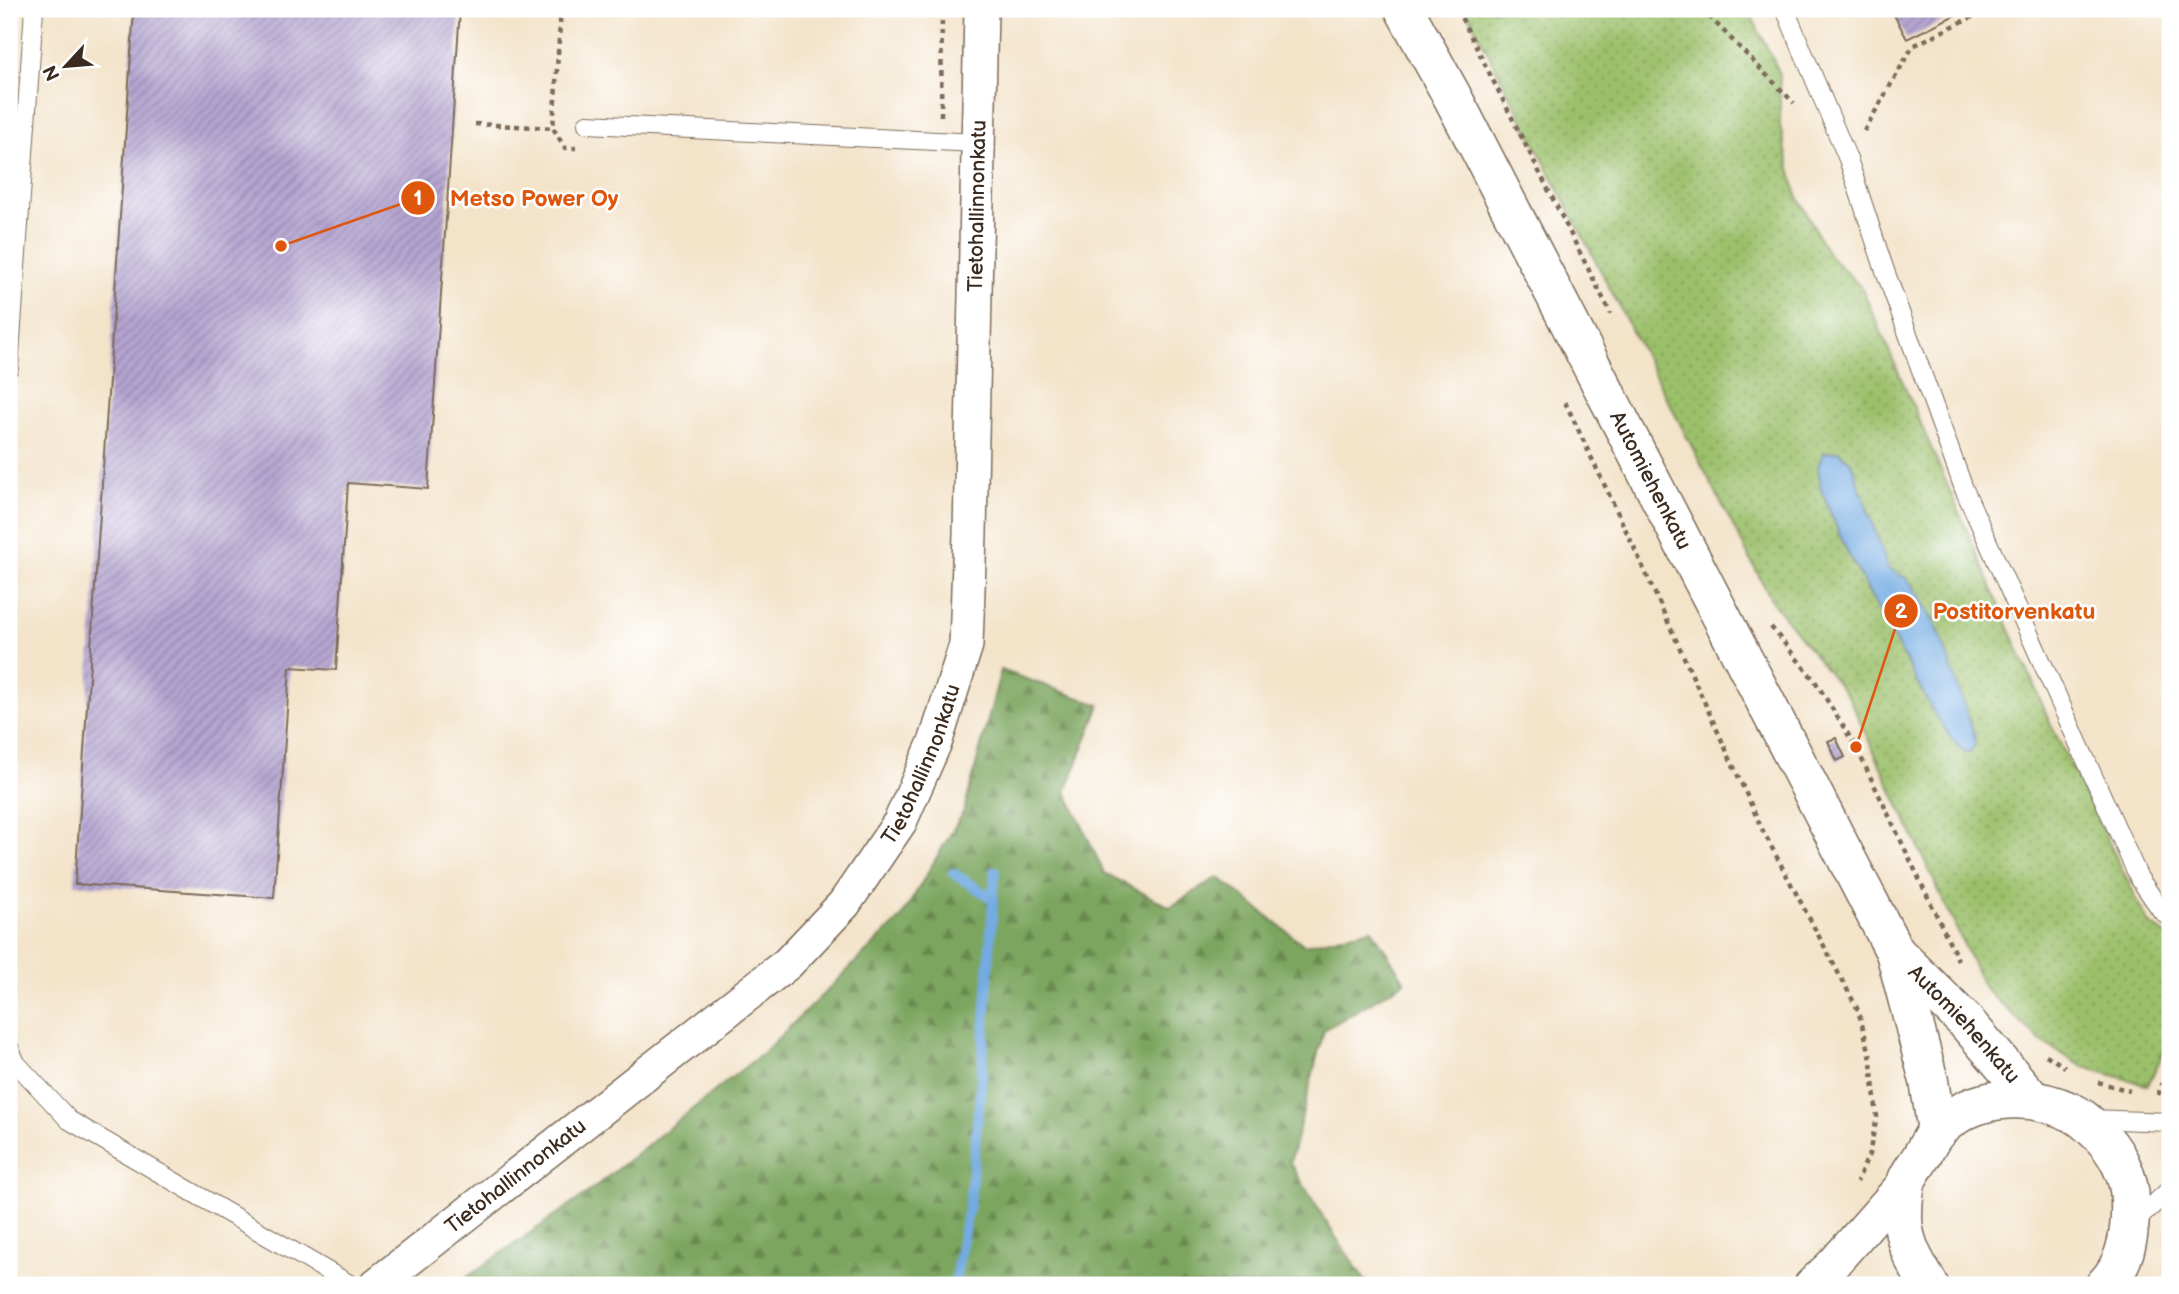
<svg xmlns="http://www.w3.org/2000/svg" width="2179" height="1294" font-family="'Balsamiq Sans',sans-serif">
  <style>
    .grass { fill: url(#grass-dots); stroke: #6b7544; stroke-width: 2; fill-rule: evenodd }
    .forest { fill: url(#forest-firs); stroke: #5c683e; stroke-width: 2 }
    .water { fill: #73abe2; stroke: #576a80; stroke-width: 2 }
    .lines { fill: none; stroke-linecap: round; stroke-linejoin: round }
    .stream { stroke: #73abe2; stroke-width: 10 }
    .building { fill: url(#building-hatch) }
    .service-casing { stroke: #7b6b5a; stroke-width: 20 }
    .minor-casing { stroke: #7b6b5a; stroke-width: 36 }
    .secondary-casing { stroke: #7b6b5a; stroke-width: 41 }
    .path { stroke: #7b6b5a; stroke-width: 4.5; stroke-dasharray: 5 5; stroke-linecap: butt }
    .service { stroke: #fff; stroke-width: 18 }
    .minor { stroke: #fff; stroke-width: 33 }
    .secondary { stroke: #fff; stroke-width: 38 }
    .labels { text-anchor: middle; stroke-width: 5; stroke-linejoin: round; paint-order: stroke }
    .street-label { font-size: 21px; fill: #3b2a1e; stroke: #fff }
    .leader { fill: none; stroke: #df570d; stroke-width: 2.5 }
    .callout-dot { fill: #df570d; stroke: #fff; stroke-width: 2.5 }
    .mark-label { font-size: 21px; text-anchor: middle; font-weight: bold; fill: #fff }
    .callout-label { font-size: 23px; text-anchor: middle; font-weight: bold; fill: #df570d; stroke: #fff; stroke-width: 5; stroke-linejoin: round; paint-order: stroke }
  </style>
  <defs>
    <pattern id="grass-dots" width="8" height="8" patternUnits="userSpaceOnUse" patternTransform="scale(1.75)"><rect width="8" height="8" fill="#9bc06a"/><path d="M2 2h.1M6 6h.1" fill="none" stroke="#809c57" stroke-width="1.8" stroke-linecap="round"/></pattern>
    <pattern id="forest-firs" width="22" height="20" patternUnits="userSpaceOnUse" patternTransform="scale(1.75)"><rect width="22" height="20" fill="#7ca65e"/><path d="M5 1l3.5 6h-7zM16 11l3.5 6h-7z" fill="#67874d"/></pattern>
    <pattern id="building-hatch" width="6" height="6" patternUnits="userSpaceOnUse" patternTransform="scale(1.75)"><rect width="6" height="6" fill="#b4a4d1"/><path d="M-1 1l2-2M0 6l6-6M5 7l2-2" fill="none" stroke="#9486a9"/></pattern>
  </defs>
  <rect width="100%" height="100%" fill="#fff"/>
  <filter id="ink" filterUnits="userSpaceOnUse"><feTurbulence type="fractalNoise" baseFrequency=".0143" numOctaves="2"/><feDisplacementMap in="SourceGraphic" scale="14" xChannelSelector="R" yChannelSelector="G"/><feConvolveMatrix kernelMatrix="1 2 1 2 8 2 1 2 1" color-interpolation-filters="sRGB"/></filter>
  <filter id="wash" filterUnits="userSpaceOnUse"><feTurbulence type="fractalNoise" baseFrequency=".00686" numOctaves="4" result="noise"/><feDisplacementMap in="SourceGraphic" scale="28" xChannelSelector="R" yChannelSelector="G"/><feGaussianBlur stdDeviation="1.57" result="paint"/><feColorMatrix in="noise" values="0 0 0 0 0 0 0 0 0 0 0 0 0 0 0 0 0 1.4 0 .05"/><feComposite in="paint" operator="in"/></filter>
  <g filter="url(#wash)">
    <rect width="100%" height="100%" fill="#f3e3c9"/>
    <!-- grass -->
    <path class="grass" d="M 1465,9 L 1748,9 L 1780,74 L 1780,126 L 1796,193 L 1828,254 L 1862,288 L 2052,727 L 2148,922 L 2170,938 L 2170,1039 L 2148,1085 L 2084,1067 L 2042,1042 L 1984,988 L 1849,698 L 1773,603 ZM 1821,490 L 1883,559 L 1888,568 L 1907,579 L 1965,753 L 1950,737 L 1931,708 L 1846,549 Z"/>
    <!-- forest -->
    <path class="forest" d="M 1001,670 L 1100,705 L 1066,791 L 1104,873 L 1170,907 L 1218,877 L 1304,945 L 1372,929 L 1405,982 L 1324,1030 L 1290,1163 L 1333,1233 L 1368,1285 L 456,1285 L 586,1194 L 765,1051 L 901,918 L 964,811 Z"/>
    <!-- water -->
    <path class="water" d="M 1838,451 L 1851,462 L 1888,568 L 1907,579 L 1918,593 L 1940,634 L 1974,734 L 1975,744 L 1971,752 L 1965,753 L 1950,737 L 1931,708 L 1846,549 L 1821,490 L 1818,465 L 1824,453 Z"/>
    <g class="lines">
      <!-- stream -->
      <g class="stream">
        <path d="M 953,873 L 989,896 L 993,902"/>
        <path d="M 954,1285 L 970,1198 L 982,1072 L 995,871"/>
      </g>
    </g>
    <g id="blocks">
      <!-- building -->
      <g class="building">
        <path d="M 134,9 L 460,9 L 428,489 L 348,483 L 336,670 L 290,667 L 274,898 L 75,884 Z"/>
        <path d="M 1891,9 L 1967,9 L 1907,39 Z"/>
        <path d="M 1836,738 L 1845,757 L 1837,761 L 1828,741 Z"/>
      </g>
    </g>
  </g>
  <g filter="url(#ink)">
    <use href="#blocks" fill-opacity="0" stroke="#7b6b5a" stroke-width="2"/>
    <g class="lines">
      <defs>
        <g id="service">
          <path d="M 1785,9 L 1848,159 L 1883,265 L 1964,489 L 2139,878 L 2161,910 L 2170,918"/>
          <path d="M 587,124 L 978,143"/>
          <path d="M 9,368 L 34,9"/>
          <path d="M 9,1047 L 16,1063 L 69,1120 L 351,1285"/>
          <path d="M 2090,1119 L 2170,1122"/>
          <path d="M 2134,1223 L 2170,1189"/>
        </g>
        <g id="minor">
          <path id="s1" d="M 376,1285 L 788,963 L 844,904 L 900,822 L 936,740 L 966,645 L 970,534 L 981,9"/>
          <path d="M 1811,1285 L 1834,1263 L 1907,1180"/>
        </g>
        <g id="secondary">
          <path id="s2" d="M 1404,9 L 1453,98 L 1895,952 L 1929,1081 L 1937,1131"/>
          <path id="s3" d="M 1895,952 L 1966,1022 L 2032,1099"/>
          <path d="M 1929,1285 C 1916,1264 1903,1243 1903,1217 C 1903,1206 1904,1190 1907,1180 C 1910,1172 1917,1164 1921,1157 C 1926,1149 1931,1137 1938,1130 C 1973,1094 2028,1092 2071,1112 C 2081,1116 2089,1124 2096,1131 C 2115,1148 2130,1176 2130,1201 C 2131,1231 2127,1263 2105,1285"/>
        </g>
      </defs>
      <!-- service casing -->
      <use href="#service" class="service-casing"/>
      <!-- minor casing -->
      <use href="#minor" class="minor-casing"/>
      <!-- secondary casing -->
      <use href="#secondary" class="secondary-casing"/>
      <!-- path -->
      <g class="path">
        <path d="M 561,9 L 553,128 L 565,148 L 576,148"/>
        <path d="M 1457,9 L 1611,314"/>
        <path d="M 1702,9 L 1794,103"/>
        <path d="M 941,116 L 942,9"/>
        <path d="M 475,124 L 553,128"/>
        <path d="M 1864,131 L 1913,46 L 1988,9"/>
        <path d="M 1565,402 L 1632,543 L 1763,831 L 1858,1010 L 1870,1054 L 1877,1117 L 1869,1154 L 1857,1182"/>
        <path d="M 1771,627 L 1815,681 L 1856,747 L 1958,960"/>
        <path d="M 2046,1055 L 2065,1067"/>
        <path d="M 2098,1082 L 2130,1091"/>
        <path d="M 2158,1095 L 2170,1064"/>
        <path d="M 2169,1285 L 2170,1281"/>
      </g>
      <!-- service -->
      <use href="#service" class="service"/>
      <!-- minor -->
      <use href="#minor" class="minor"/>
      <!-- secondary -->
      <use href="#secondary" class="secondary"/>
    </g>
  </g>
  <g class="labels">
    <!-- street labels -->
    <g class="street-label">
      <text dy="7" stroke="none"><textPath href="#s1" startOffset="1332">Tietohallinnonkatu</textPath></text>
      <text dy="7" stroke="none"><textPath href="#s2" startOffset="532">Automiehenkatu</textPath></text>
      <text dy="7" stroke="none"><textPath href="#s1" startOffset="765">Tietohallinnonkatu</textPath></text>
      <text dy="7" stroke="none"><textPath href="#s3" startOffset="100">Automiehenkatu</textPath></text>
      <text dy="7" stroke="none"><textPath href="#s1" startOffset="177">Tietohallinnonkatu</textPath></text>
    </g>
  </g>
  <!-- callouts -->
  <path class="leader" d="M281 246L418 198M1856 747L1901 611"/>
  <g class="callout-dot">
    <circle cx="281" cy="246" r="7"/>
    <circle cx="1856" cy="747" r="7"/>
    <circle cx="418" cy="198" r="18"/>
    <circle cx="1901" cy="611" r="18"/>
  </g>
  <g class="mark-label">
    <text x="418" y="205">1</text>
    <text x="1901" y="618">2</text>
  </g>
  <g class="callout-label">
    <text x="534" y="206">Metso Power Oy</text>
    <text x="2014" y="619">Postitorvenkatu</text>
  </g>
  <!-- margin -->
  <rect width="2179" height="1294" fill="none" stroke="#fff" stroke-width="35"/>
  <!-- north arrow -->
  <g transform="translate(66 66) rotate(244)" stroke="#ffffff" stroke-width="5" paint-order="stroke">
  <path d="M0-5L12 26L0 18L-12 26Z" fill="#3b2a1e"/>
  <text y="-10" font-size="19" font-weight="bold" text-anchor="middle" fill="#3b2a1e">N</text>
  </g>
</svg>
